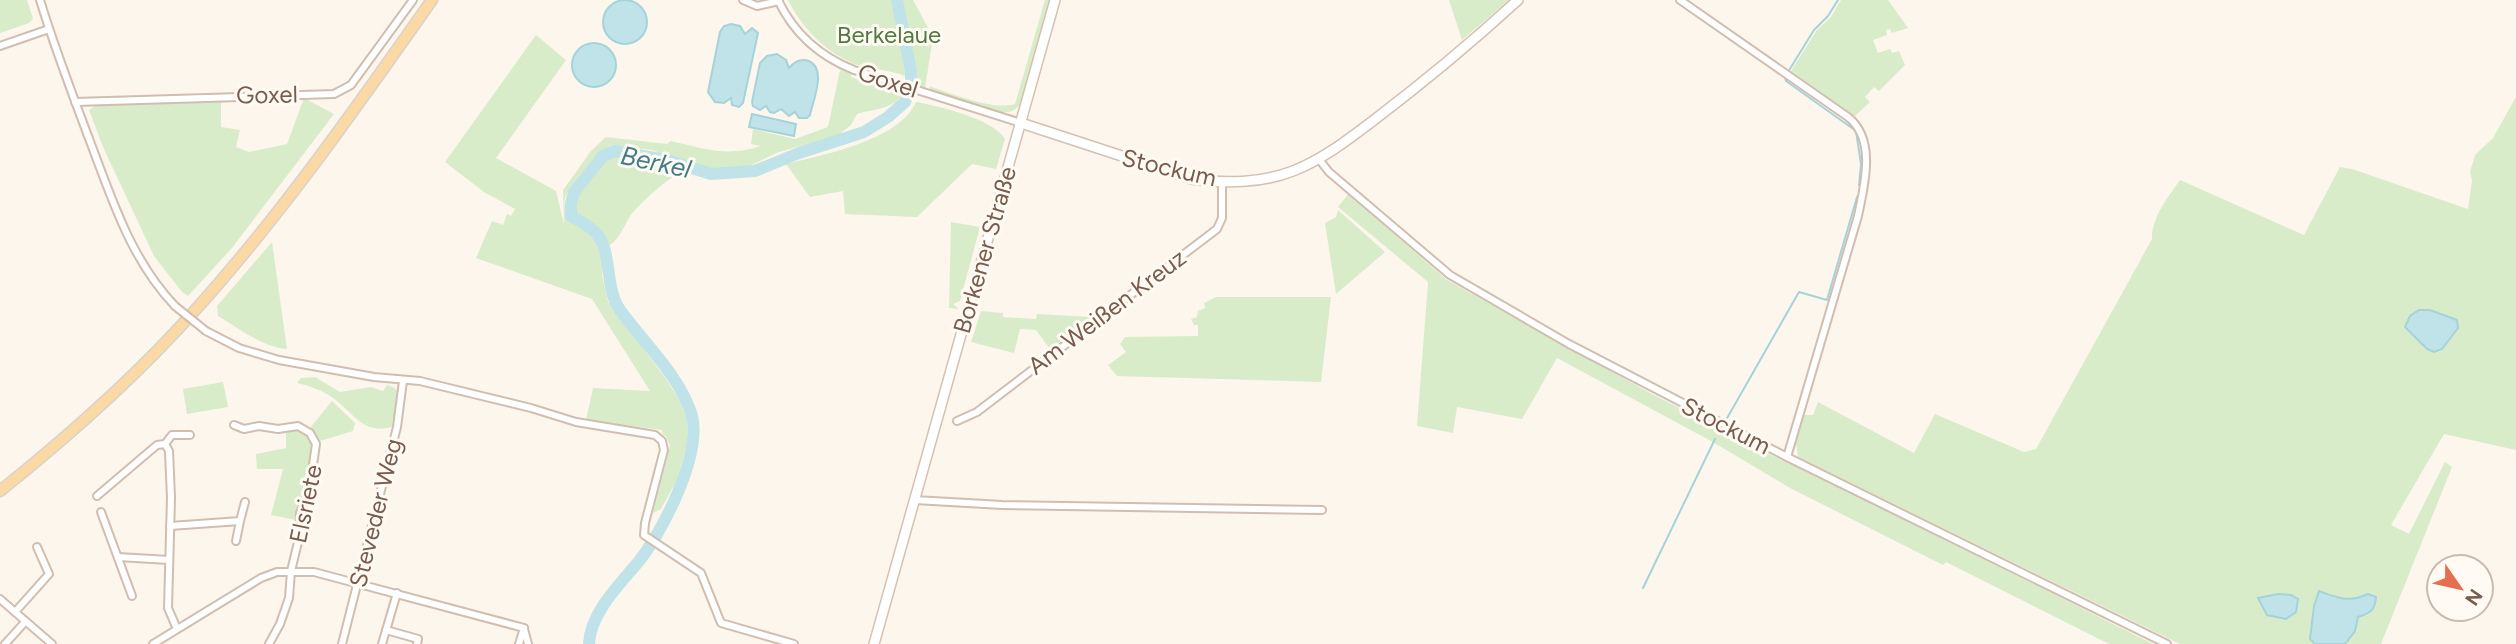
<svg xmlns="http://www.w3.org/2000/svg" width="2516" height="644" font-family="Figtree,sans-serif">
  <style>
    .green { fill: #d8ecc9 }
    .water { fill: #bfe3e8; stroke: #a5d3da; stroke-width: 2 }
    .lines { fill: none; stroke-linecap: round; stroke-linejoin: round }
    .stream { stroke: #a5d3da; stroke-width: 2 }
    .river { stroke: #bfe3e8; stroke-width: 12 }
    .street-casing { stroke: #d1beb0; stroke-width: 10 }
    .secondary-casing { stroke: #d6c0b0; stroke-width: 12 }
    .primary-casing { stroke: #dad1cd; stroke-width: 13 }
    .street { stroke: #fff; stroke-width: 6 }
    .secondary { stroke: #fff; stroke-width: 9 }
    .primary { stroke: #fbd9a5; stroke-width: 10 }
    .street-bridge-casing { stroke: #d1beb0; stroke-width: 10; stroke-linecap: butt }
    .street-bridge { stroke: #fff; stroke-width: 6 }
    .labels { text-anchor: middle; stroke-width: 6; stroke-linejoin: round; paint-order: stroke }
    .park-label { font-size: 24px; fill: #537a41; stroke: #fffaf3 }
    .street-label { font-size: 24px; fill: #7a5c4d; stroke: #fffaf3 }
    .water-label { font-size: 26px; font-style: italic; fill: #437c86; stroke: #fffaf3 }
  </style>
  <rect width="100%" height="100%" fill="#fdf6ec"/>
  <!-- green -->
  <g class="green">
    <path d="M 0,0 L 27,0 L 33,19 L 29,23 L 0,33 Z"/>
    <path d="M 788,0 L 913,0 L 933,37 L 925,88 L 907,82 L 905,76 C 890,70 876,70 861,66 C 829,56 803,30 788,0 Z"/>
    <path d="M 1045,0 L 1050,0 L 1021,103 C 1017,108 1014,111 1008,112 C 987,113 953,99 932,92 L 929,86 C 951,93 992,111 1015,104 Z"/>
    <path d="M 1449,0 L 1509,0 L 1462,40 Z"/>
    <path d="M 1841,0 L 1888,0 L 1908,28 L 1892,33 L 1890,29 L 1886,30 L 1887,35 L 1873,40 L 1878,53 L 1890,49 L 1892,53 L 1899,51 L 1905,65 L 1879,91 L 1874,87 L 1865,97 L 1870,102 L 1855,116 L 1789,74 L 1817,30 L 1831,17 Z"/>
    <path d="M 536,35 L 566,60 L 496,158 L 556,191 L 564,224 L 563,190 L 591,151 L 606,137 L 667,144 L 671,141 C 706,149 726,157 761,146 L 751,144 L 753,129 L 795,139 L 828,127 L 840,70 L 851,74 L 851,77 L 891,92 L 902,94 C 895,109 873,109 857,114 L 851,125 L 838,135 L 776,153 L 750,166 L 741,168 L 708,169 L 652,150 L 611,145 C 599,153 568,185 565,199 C 563,206 567,214 570,221 L 592,234 L 603,258 L 602,276 L 608,301 L 666,379 L 680,401 L 687,419 L 688,441 L 677,480 L 661,509 L 653,513 L 670,446 L 666,436 L 663,435 L 662,430 L 586,420 L 593,388 L 650,391 L 592,299 L 476,258 L 492,221 L 503,225 L 507,214 L 511,216 L 515,209 L 484,192 L 445,162 Z"/>
    <path d="M 2516,97 L 2516,450 L 2444,434 L 2391,525 L 2409,534 L 2445,462 L 2452,467 L 2381,644 L 2180,644 L 1798,457 L 1796,443 L 1804,415 L 1813,415 L 1818,402 L 1914,453 L 1935,414 L 2024,452 L 2036,449 L 2152,239 C 2151,218 2169,196 2180,180 L 2304,235 L 2340,167 L 2352,169 L 2468,209 L 2472,180 L 2470,172 L 2475,155 L 2493,138 Z"/>
    <path d="M 304,98 L 334,114 L 232,248 L 188,296 L 182,292 L 154,256 L 103,147 L 89,110 L 97,105 L 221,100 L 221,127 L 240,130 L 236,147 L 249,152 L 287,144 Z"/>
    <path d="M 916,102 C 939,106 993,119 1005,139 L 996,169 L 972,164 L 917,217 L 845,214 L 843,191 L 810,197 L 786,164 C 823,155 900,140 916,102 Z"/>
    <path d="M 616,155 L 634,156 L 682,171 C 664,182 649,195 634,211 C 625,221 620,241 608,246 C 600,226 586,225 574,210 L 576,196 L 608,158 Z"/>
    <path d="M 1348,194 L 1447,280 L 1650,393 L 1785,462 L 1798,466 L 2153,644 L 2109,644 L 1946,562 L 1943,565 L 1790,488 L 1711,441 L 1557,358 L 1522,419 L 1457,407 L 1453,433 L 1417,426 L 1428,282 L 1338,207 Z"/>
    <path d="M 1338,210 L 1385,252 L 1336,294 L 1325,223 L 1336,217 Z"/>
    <path d="M 951,222 L 980,227 L 960,301 L 953,304 L 959,309 L 949,308 Z"/>
    <path d="M 272,242 L 287,349 C 262,347 240,329 218,316 L 217,306 Z"/>
    <path d="M 1216,297 L 1331,297 L 1321,382 L 1117,376 L 1108,365 L 1126,352 L 1120,344 L 1125,337 L 1198,336 L 1198,325 L 1194,325 L 1191,319 L 1197,317 L 1198,311 L 1205,308 L 1204,303 Z"/>
    <path d="M 981,311 L 1003,313 L 1003,317 L 1036,319 L 1037,314 L 1091,317 L 1050,349 L 1036,330 L 1020,329 L 1014,353 L 971,342 Z"/>
    <path d="M 315,377 L 340,392 L 371,387 L 383,391 L 387,385 L 395,388 L 399,396 L 394,426 C 364,437 353,412 333,398 C 322,390 310,386 297,383 L 301,378 Z"/>
    <path d="M 223,382 L 228,407 L 187,414 L 183,389 Z"/>
    <path d="M 332,401 L 355,423 L 353,431 L 320,441 L 310,428 Z"/>
    <path d="M 297,430 C 304,432 311,436 313,444 C 318,457 300,505 296,520 L 271,515 L 283,469 L 257,469 L 256,454 L 286,448 L 286,431 Z"/>
  </g>
  <!-- water -->
  <g class="water">
    <circle cx="625" cy="22" r="22"/>
    <path d="M 731,24 L 740,26 L 745,34 L 752,28 L 758,33 L 743,103 L 739,107 L 732,105 L 731,98 L 724,103 L 715,102 L 708,92 L 720,32 L 724,26 Z"/>
    <circle cx="594" cy="65" r="22"/>
    <path d="M 777,54 L 786,60 L 789,68 C 794,62 801,58 809,61 C 827,69 813,101 810,115 L 807,118 L 799,118 L 795,112 L 789,116 L 781,109 L 774,113 L 770,112 L 766,106 L 760,110 L 753,106 L 752,102 L 760,63 L 767,56 Z"/>
    <path d="M 752,114 L 796,124 L 794,136 L 749,127 Z"/>
    <path d="M 2419,310 L 2430,310 L 2457,320 L 2458,328 L 2442,349 L 2434,352 L 2427,349 L 2405,327 L 2410,316 Z"/>
    <path d="M 2319,591 C 2338,598 2349,603 2368,594 L 2376,597 C 2375,610 2371,613 2358,617 L 2355,631 L 2345,644 L 2315,644 L 2310,639 L 2314,606 Z"/>
    <path d="M 2278,594 L 2291,595 L 2298,599 L 2296,612 L 2286,619 L 2267,615 L 2258,598 Z"/>
  </g>
  <g class="lines">
    <!-- stream -->
    <g class="stream">
      <path d="M 1788,72 L 1814,30 L 1828,16 L 1838,0"/>
      <path d="M 1785,77 L 1786,81 L 1856,131 L 1861,164 L 1859,185"/>
      <path d="M 1726,420 L 1799,292 L 1827,300 L 1857,197"/>
      <path d="M 1643,588 L 1715,439"/>
    </g>
    <!-- river -->
    <path class="river" d="M 589,644 C 590,615 616,588 634,567 C 660,538 702,456 692,416 C 681,377 643,342 620,310 C 603,285 614,250 594,231 C 588,225 578,220 571,216 L 571,204 L 574,192 L 603,156 L 614,151 L 667,160 L 711,174 L 755,171 L 799,153 L 864,132 L 888,117 L 905,102 L 911,82 L 911,71 L 897,0"/>
    <defs>
      <g id="street">
        <path d="M 40,0 C 54,46 71,91 88,136 C 111,196 130,259 175,306"/>
        <path d="M 743,0 L 757,6 L 779,1"/>
        <path d="M 778,0 C 794,34 819,56 854,70 L 1021,123"/>
        <path d="M 1680,0 L 1848,117 C 1877,140 1864,186 1858,216 L 1787,457"/>
        <path d="M 0,46 L 49,29"/>
        <path d="M 75,102 L 334,94 L 351,85 L 413,0"/>
        <path d="M 1318,158 L 1329,172 L 1450,275 L 1569,344 L 1787,457 L 2167,644"/>
        <path d="M 206,331 L 239,348 L 279,360 L 374,377 L 420,381 L 531,408 L 576,422 L 655,435 L 662,441 L 664,450 L 645,523 L 644,535 L 701,573 L 721,623 L 794,644"/>
        <path d="M 957,421 L 977,412 L 1217,229 L 1222,218 L 1222,182"/>
        <path d="M 234,425 L 244,429 L 259,426 L 278,429 L 298,426 L 310,433 L 316,444 L 309,492 L 300,513 L 299,538 L 291,571 L 289,598 L 280,624 L 269,644"/>
        <path d="M 165,444 L 169,451 L 171,498 L 168,608 L 177,629"/>
        <path d="M 165,444 L 172,435 L 190,435"/>
        <path d="M 97,496 L 157,445 L 165,444"/>
        <path d="M 915,500 L 1002,505 L 1322,510"/>
        <path d="M 101,512 L 132,596"/>
        <path d="M 170,526 L 240,521 L 245,502"/>
        <path d="M 236,541 L 240,521"/>
        <path d="M 118,557 L 169,560"/>
        <path d="M 0,599 L 52,644"/>
        <path d="M 15,612 L 49,574 L 37,547"/>
        <path d="M 524,629 L 528,644"/>
        <path d="M 386,630 L 418,639 L 417,644"/>
        <path d="M 5,644 L 25,622"/>
        <path d="M 153,644 L 261,578 L 277,572 L 314,572 L 524,628"/>
        <path d="M 342,644 L 397,427 L 403,381"/>
        <path d="M 382,644 L 397,593"/>
        <path d="M 519,644 L 524,628"/>
      </g>
      <g id="secondary">
        <path d="M 1021,123 L 1192,179 C 1224,184 1262,183 1293,171 C 1322,160 1349,139 1374,120 C 1424,82 1472,42 1518,0"/>
        <path d="M 874,644 L 1055,0"/>
      </g>
      <path id="primary" d="M 0,491 C 70,435 138,375 198,307 C 284,211 358,105 432,0"/>
    </defs>
    <!-- street casing -->
    <use href="#street" class="street-casing"/>
    <!-- secondary casing -->
    <use href="#secondary" class="secondary-casing"/>
    <!-- primary casing -->
    <use href="#primary" class="primary-casing"/>
    <!-- street -->
    <use href="#street" class="street"/>
    <!-- secondary -->
    <use href="#secondary" class="secondary"/>
    <!-- primary -->
    <use href="#primary" class="primary"/>
    <defs>
      <path id="street-bridge" d="M 175,306 L 206,331"/>
    </defs>
    <!-- street-bridge casing -->
    <use href="#street-bridge" class="street-bridge-casing"/>
    <!-- street-bridge -->
    <use href="#street-bridge" class="street-bridge"/>
  </g>
  <g class="labels">
    <!-- park labels -->
    <g class="park-label">
      <text x="889" y="43">Berkelaue</text>
    </g>
    <!-- street labels -->
    <g class="street-label">
      <text transform="translate(888 81) rotate(18)" y="8">Goxel</text>
      <text transform="translate(267 95) rotate(-1)" y="8">Goxel</text>
      <text transform="translate(1169 168) rotate(13)" y="8">Stockum</text>
      <text transform="translate(985 250) rotate(-74)" y="8">Borkener Straße</text>
      <text transform="translate(1107 312) rotate(-37)" y="8">Am Weißen Kreuz</text>
      <text transform="translate(1726 426) rotate(27)" y="8">Stockum</text>
      <text transform="translate(306 504) rotate(-78)" y="8">Elsriete</text>
      <text transform="translate(376 513) rotate(-76)" y="8">Steveder Weg</text>
    </g>
    <!-- water labels -->
    <g class="water-label">
      <text transform="translate(656 162) rotate(12)" y="9">Berkel</text>
    </g>
  </g>
  <!-- north arrow -->
  <g transform="translate(2460 588) rotate(124)"><circle r="33" fill="#fffaf3" stroke="#cabbb1" stroke-width="2"/>
  <path d="M0-5L12 26L0 18L-12 26Z" fill="#e76f51"/>
  <text y="-10" font-size="19" font-weight="bold" text-anchor="middle" fill="#7a5c4d">N</text>
  </g>
</svg>
